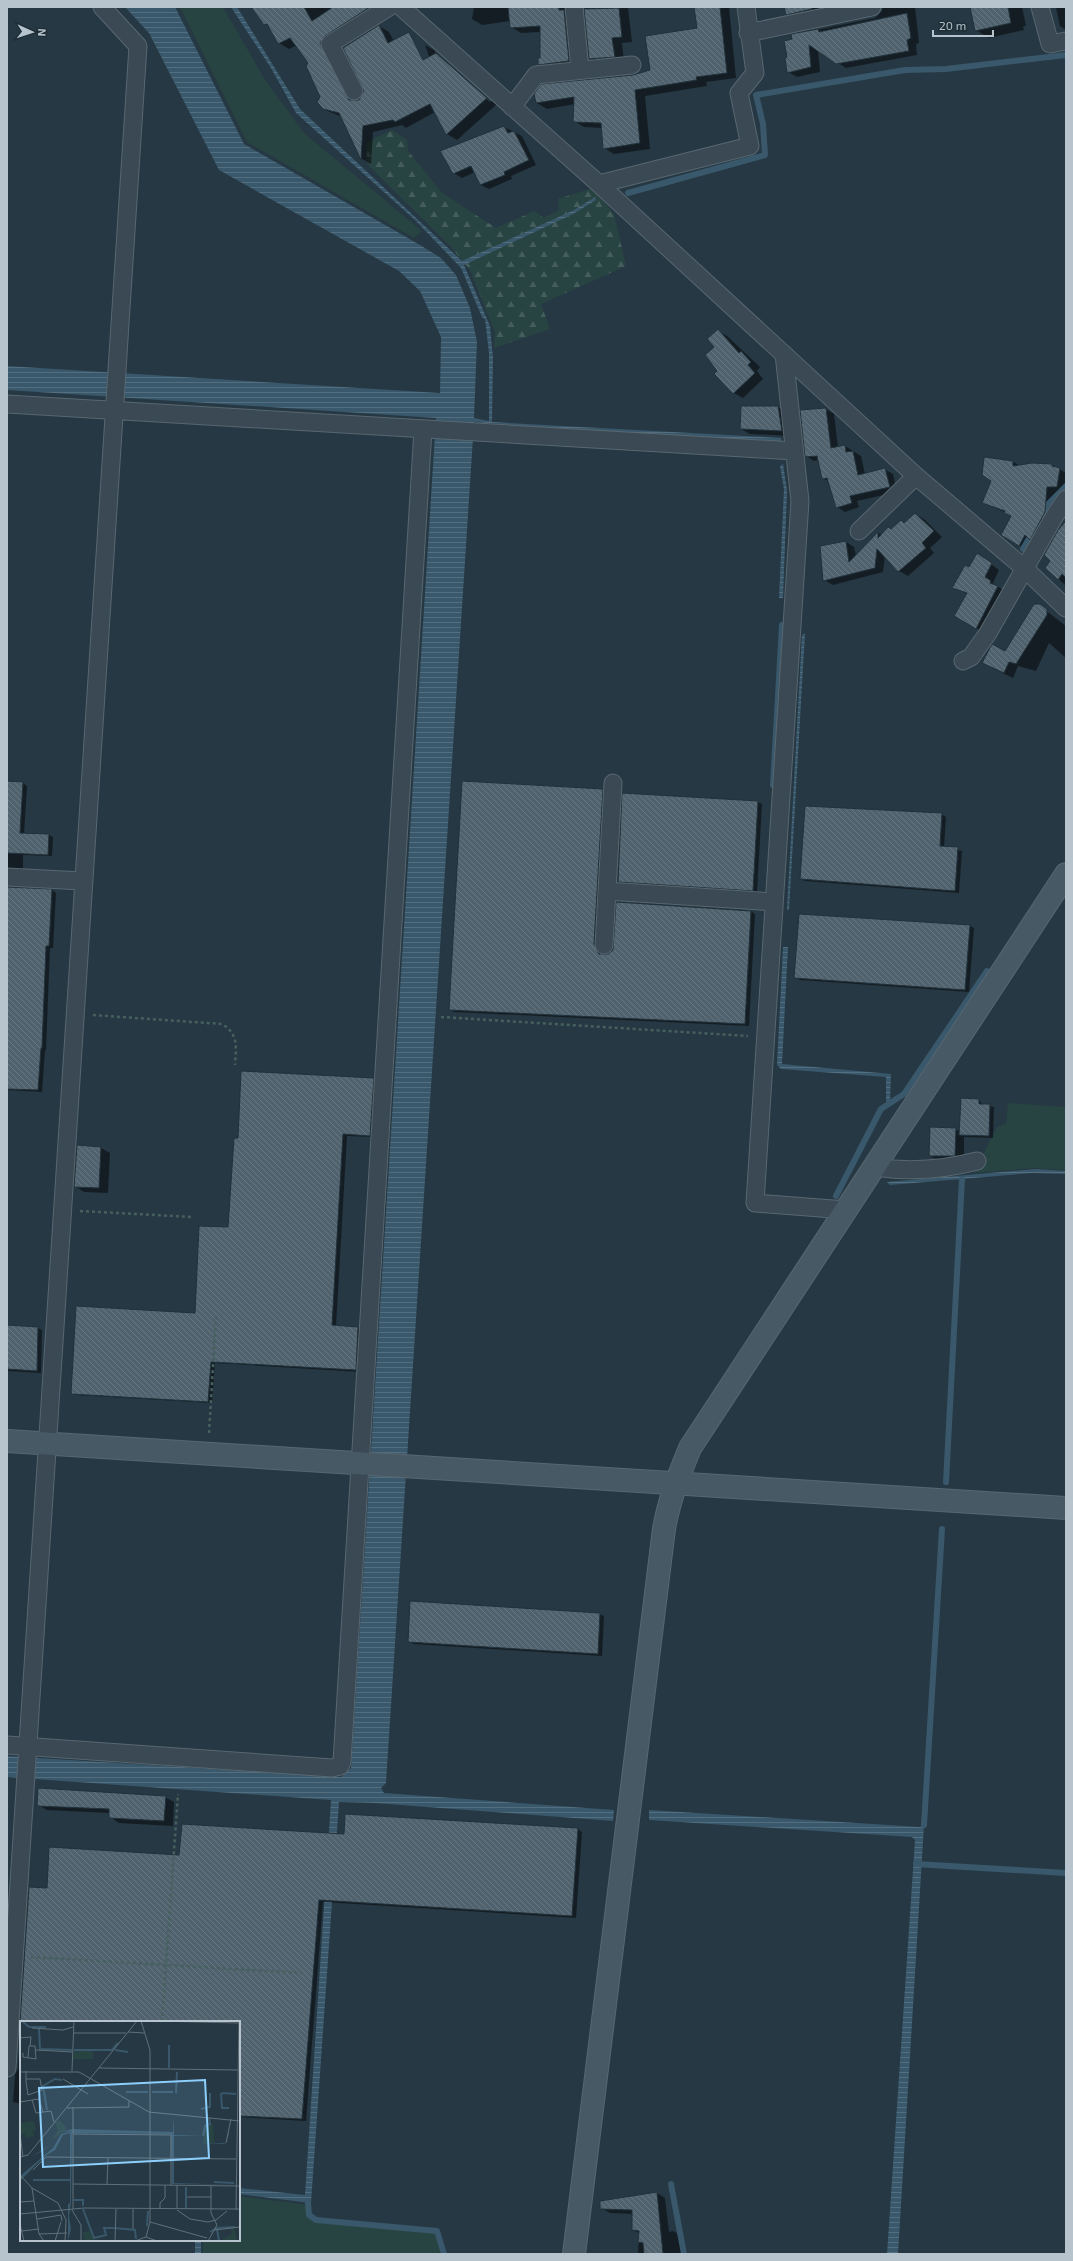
<svg xmlns="http://www.w3.org/2000/svg" width="1073" height="2261" font-family="'Exo 2',sans-serif">
<style>
.grass{fill:#284442}
.forest{fill:url(#forest-firs)}
.water{fill:url(#water-rules)}
.shadow{fill:#0007;fill-rule:evenodd}
.lines{fill:none;stroke-linecap:round;stroke-linejoin:round}
.stream{stroke:#39586b;stroke-width:6}
.building{fill:url(#building-back-hatch);stroke:#21313a}
.street-casing{stroke:#586770;stroke-width:19}
.secondary-casing{stroke:#586770;stroke-width:24}
.path{stroke:#46605e;stroke-width:2.5;stroke-dasharray:3 3;stroke-linecap:butt}
.street{stroke:#3a4953;stroke-width:17}
.secondary{stroke:#485966;stroke-width:22}
.inset-river{fill:none;stroke:#39586b;stroke-width:2}
.inset-road{fill:none;stroke:#60707a;stroke-width:1}
.view{fill:#8dcffc;fill-opacity:0.15;stroke:#8dcffc;stroke-width:2}
.inset-edge{fill:none;stroke:#b7c4cd;stroke-width:2}
</style>
<defs>
<pattern id="forest-firs" width="22" height="20" patternUnits="userSpaceOnUse"><rect width="22" height="20" fill="#284442"/><path d="M5 1l3.5 6h-7zM16 11l3.5 6h-7z" fill="#455d5c"/></pattern>
<pattern id="water-rules" width="6" height="5" patternUnits="userSpaceOnUse"><rect width="6" height="5" fill="#39586b"/><path d="M0 2.5h6" fill="none" stroke="#536e7f"/></pattern>
<pattern id="building-back-hatch" width="6" height="6" patternUnits="userSpaceOnUse"><rect width="6" height="6" fill="#4f626e"/><path d="M-1 5l2 2M0 0l6 6M5-1l2 2" fill="none" stroke="#667782"/></pattern>
</defs>
<rect width="100%" height="100%" fill="#263843"/>
<path class="grass" d="M 180,7 L 223,7 L 265,80 L 304,133 L 422,231 L 414,238 L 247,142 Z
M 1008,1103 L 1066,1107 L 1066,1170 L 1035,1168 L 974,1173 L 997,1127 L 1006,1124 Z
M 239,2196 L 307,2205 L 308,2218 L 314,2222 L 435,2233 L 441,2254 L 203,2254 L 203,2240 L 239,2240 Z"/>
<path class="forest" d="M 392,130 L 407,140 L 408,151 L 442,193 L 496,228 L 534,211 L 544,218 L 559,210 L 558,199 L 593,188 L 614,214 L 626,266 L 541,304 L 550,329 L 494,348 L 495,332 L 470,270 L 451,247 L 367,164 L 366,143 Z"/>
<path class="water" d="M 125,7 L 175,7 L 244,144 L 420,245 L 441,258 L 456,275 L 470,308 L 477,342 L 474,418 L 489,421 L 489,353 L 485,319 L 482,317 L 461,268 L 415,220 L 296,113 L 271,68 L 231,7 L 237,7 L 300,109 L 462,261 L 574,210 L 595,197 L 596,200 L 573,214 L 464,265 L 490,326 L 493,358 L 492,422 L 781,438 L 782,446 L 474,422 L 386,1783 L 381,1788 L 384,1793 L 614,1810 L 613,1821 L 374,1803 L 339,1802 L 311,2203 L 239,2194 L 239,2188 L 305,2195 L 331,1800 L 7,1777 L 7,1756 L 341,1777 L 351,1768 L 436,418 L 7,390 L 7,366 L 440,393 L 441,337 L 420,291 L 399,271 L 219,170 L 149,33 Z
M 783,464 L 787,490 L 783,598 L 779,598 L 784,489 L 780,466 Z
M 805,633 L 789,910 L 787,910 L 802,635 Z
M 783,947 L 788,947 L 782,1064 L 891,1074 L 890,1103 L 886,1105 L 886,1077 L 781,1069 L 777,1065 Z
M 1036,1169 L 1066,1171 L 1066,1174 L 1032,1173 L 890,1185 L 887,1182 Z
M 649,1810 L 920,1827 L 924,1825 L 898,2254 L 887,2254 L 915,1840 L 912,1837 L 649,1820 Z
M 195,2240 L 201,2240 L 201,2254 L 195,2254 Z"/>
<path class="shadow" d="M 252,7 L 386,7 L 331,55 L 355,100 L 359,101 L 365,91 L 379,26 L 389,32 L 394,41 L 443,96 L 425,45 L 434,50 L 497,104 L 457,140 L 447,134 L 435,112 L 406,128 L 402,125 L 373,132 L 371,164 L 362,159 L 342,117 L 323,109 L 309,63 L 297,45 L 289,49 L 279,43 L 270,27 L 265,24 ZM 435,51 L 492,100 L 490,102 L 435,54 Z
M 474,7 L 577,7 L 579,67 L 549,70 L 539,64 L 541,58 L 541,32 L 521,33 L 511,27 L 510,21 L 482,25 L 472,19 Z
M 585,7 L 649,7 L 628,8 L 632,42 L 622,43 L 624,62 L 600,65 L 590,59 Z
M 695,7 L 729,7 L 736,78 L 706,82 L 707,86 L 645,96 L 650,149 L 614,154 L 604,148 L 602,128 L 584,127 L 574,121 L 575,104 L 547,109 L 537,103 L 652,71 L 699,29 Z
M 785,7 L 855,7 L 796,19 L 787,14 Z
M 883,7 L 915,7 L 919,43 L 916,44 L 917,55 L 846,68 L 818,50 L 820,72 L 797,77 L 788,72 L 789,58 L 793,40 L 792,35 L 875,18 L 882,11 Z
M 970,7 L 1022,7 L 1026,26 L 1023,26 L 1024,30 L 989,38 L 976,30 Z
M 1056,7 L 1066,7 L 1066,30 L 1060,26 Z
M 504,127 L 522,136 L 536,165 L 511,176 L 512,179 L 489,189 L 481,185 L 475,172 L 462,178 L 454,173 Z
M 718,331 L 727,336 L 760,367 L 757,371 L 763,379 L 743,398 L 734,393 L 718,371 L 715,347 Z
M 742,407 L 778,407 L 787,412 L 791,436 L 750,434 L 741,429 Z
M 826,409 L 834,414 L 838,448 L 845,446 L 861,456 L 865,474 L 884,469 L 893,474 L 897,492 L 857,501 L 859,507 L 845,512 L 837,507 L 829,482 L 823,478 L 819,460 L 814,461 L 806,456 L 801,411 Z
M 985,458 L 1013,462 L 1020,466 L 1052,465 L 1066,473 L 1063,503 L 1028,550 L 1002,535 L 1012,516 L 984,502 L 993,481 Z
M 915,514 L 924,519 L 942,537 L 930,548 L 934,553 L 908,576 L 899,571 L 885,556 L 883,572 L 833,585 L 824,580 L 846,542 L 854,547 L 856,556 L 878,533 L 882,535 L 892,530 L 901,521 L 905,523 Z
M 1066,520 L 1066,586 L 1047,568 L 1051,561 L 1045,555 Z
M 977,554 L 999,570 L 993,583 L 1006,592 L 985,633 L 955,616 L 967,594 L 953,587 L 970,569 Z
M 1036,603 L 1066,626 L 1066,658 L 1049,643 L 1036,671 L 1018,666 L 1013,678 L 992,668 L 1005,652 Z
M 7,782 L 23,783 L 27,786 L 24,834 L 49,835 L 53,837 L 52,856 L 23,855 L 23,869 L 7,870 Z
M 602,790 L 607,792 L 598,948 L 602,955 L 608,955 L 751,911 L 755,914 L 749,1026 L 454,1012 L 450,1009 Z
M 758,802 L 762,804 L 757,892 L 623,884 L 619,881 Z
M 941,814 L 946,817 L 944,847 L 962,851 L 959,893 L 805,881 L 801,879 Z
M 7,888 L 52,890 L 56,893 L 53,948 L 50,948 L 46,1050 L 45,1050 L 42,1092 L 7,1090 Z
M 970,926 L 974,928 L 969,992 L 800,980 L 796,978 Z
M 373,1079 L 377,1082 L 374,1137 L 347,1136 L 336,1326 L 358,1328 L 362,1330 L 360,1372 L 215,1363 L 212,1403 L 76,1395 L 72,1393 L 196,1314 L 229,1228 L 239,1140 Z
M 979,1100 L 983,1105 L 994,1107 L 993,1138 L 964,1137 L 964,1160 L 939,1161 L 930,1156 L 955,1129 L 961,1132 Z
M 78,1146 L 101,1148 L 110,1153 L 108,1193 L 84,1192 L 75,1186 Z
M 7,1326 L 38,1328 L 42,1330 L 41,1373 L 7,1371 Z
M 599,1614 L 604,1616 L 602,1656 L 413,1644 L 409,1641 Z
M 165,1797 L 174,1802 L 173,1826 L 119,1823 L 110,1817 L 110,1813 L 47,1810 L 38,1805 Z
M 346,1815 L 578,1829 L 582,1832 L 576,1918 L 323,1902 L 306,2121 L 239,2117 L 239,2022 L 21,2022 L 21,2104 L 13,2102 L 15,2075 L 18,2069 L 30,1888 L 48,1889 L 180,1856 L 345,1835 Z
M 657,2193 L 665,2198 L 669,2232 L 673,2231 L 682,2236 L 685,2254 L 638,2254 L 639,2233 L 633,2230 L 633,2214 L 610,2213 L 601,2208 Z"/>
<g class="lines">
<path class="stream" d="M 628,193 L 765,155 L 763,124 L 756,95 L 905,70 L 946,69 L 1066,55
M 1042,515 L 1047,505 L 1066,486
M 1023,549 L 1032,533
M 773,785 L 782,625
M 836,1196 L 881,1109 L 904,1094 L 987,971
M 946,1482 L 962,1179
M 924,1825 L 942,1529
M 916,1864 L 1066,1873
M 671,2184 L 684,2254
M 308,2203 L 309,2215 L 316,2220 L 437,2231 L 444,2254"/>
</g>
<path class="building" d="M 251,7 L 304,7 L 312,21 L 333,7 L 370,7 L 325,36 L 320,43 L 349,100 L 359,100 L 364,91 L 343,48 L 379,25 L 388,43 L 409,32 L 423,60 L 436,53 L 487,98 L 446,135 L 430,104 L 395,122 L 393,120 L 363,126 L 361,160 L 339,113 L 323,109 L 317,102 L 320,97 L 306,66 L 308,63 L 290,38 L 278,44 L 267,24 L 264,25 Z
M 508,7 L 559,7 L 559,10 L 564,10 L 569,61 L 538,65 L 538,58 L 540,58 L 540,26 L 510,28 Z
M 694,7 L 720,7 L 727,73 L 696,77 L 697,80 L 635,90 L 640,143 L 603,149 L 601,123 L 573,122 L 574,97 L 536,103 L 534,94 L 541,84 L 633,75 L 650,70 L 645,36 L 697,28 Z
M 784,7 L 812,7 L 812,9 L 786,15 Z
M 970,7 L 1008,7 L 1011,23 L 975,31 Z
M 619,8 L 622,37 L 612,38 L 615,57 L 589,59 L 584,9 Z
M 907,13 L 911,38 L 907,40 L 909,51 L 836,64 L 809,45 L 811,67 L 787,73 L 785,58 L 787,57 L 784,41 L 792,39 L 791,34 L 818,29 L 819,32 Z
M 504,126 L 508,133 L 514,131 L 529,160 L 504,172 L 505,175 L 480,185 L 471,166 L 453,174 L 440,151 Z
M 718,329 L 739,353 L 741,351 L 751,362 L 748,365 L 755,373 L 733,394 L 714,374 L 717,371 L 705,355 L 714,347 L 707,339 Z
M 741,406 L 778,406 L 782,431 L 740,429 Z
M 826,408 L 831,448 L 845,445 L 846,452 L 853,451 L 858,475 L 885,468 L 890,487 L 850,496 L 852,503 L 836,508 L 827,478 L 822,479 L 817,456 L 805,457 L 800,410 Z
M 984,457 L 1013,461 L 1013,466 L 1032,463 L 1052,464 L 1052,466 L 1060,468 L 1057,487 L 1047,487 L 1045,512 L 1030,540 L 1025,535 L 1019,546 L 1001,535 L 1011,516 L 1004,513 L 1005,511 L 982,503 L 991,481 L 982,475 Z
M 915,513 L 934,531 L 922,543 L 926,548 L 898,572 L 877,549 L 875,568 L 823,581 L 820,546 L 846,541 L 849,562 L 878,532 L 878,538 L 888,527 L 891,529 L 901,520 L 904,523 Z
M 1066,521 L 1066,578 L 1062,574 L 1058,580 L 1045,568 L 1050,561 L 1044,555 L 1058,530 Z
M 977,553 L 992,563 L 985,577 L 991,581 L 990,583 L 998,586 L 976,629 L 954,616 L 967,593 L 952,588 L 965,565 L 969,567 Z
M 1034,604 L 1040,604 L 1047,609 L 1047,615 L 1016,664 L 1009,662 L 1004,673 L 982,663 L 992,644 L 1005,651 Z
M 7,781 L 23,782 L 20,833 L 49,834 L 48,855 L 7,853 Z
M 462,781 L 603,789 L 594,944 L 599,954 L 608,954 L 613,950 L 616,902 L 751,911 L 745,1024 L 449,1010 Z
M 622,793 L 758,801 L 753,891 L 618,882 Z
M 805,806 L 942,813 L 940,846 L 958,847 L 955,891 L 800,879 Z
M 7,887 L 52,889 L 49,946 L 46,946 L 42,1048 L 41,1048 L 38,1090 L 7,1089 Z
M 799,914 L 970,925 L 965,990 L 794,978 Z
M 241,1071 L 374,1078 L 370,1136 L 343,1134 L 332,1325 L 358,1327 L 356,1370 L 211,1362 L 208,1402 L 71,1394 L 76,1306 L 195,1313 L 199,1226 L 228,1227 L 234,1138 L 238,1138 Z
M 961,1098 L 979,1099 L 979,1104 L 990,1104 L 989,1136 L 959,1135 Z
M 930,1127 L 956,1128 L 955,1156 L 929,1156 Z
M 77,1145 L 101,1147 L 99,1188 L 74,1187 Z
M 7,1325 L 38,1327 L 37,1371 L 7,1369 Z
M 410,1601 L 600,1613 L 598,1654 L 408,1642 Z
M 38,1788 L 166,1796 L 164,1821 L 109,1818 L 109,1809 L 37,1806 Z
M 345,1814 L 578,1828 L 572,1916 L 319,1900 L 302,2119 L 239,2116 L 239,2022 L 20,2022 L 29,1887 L 47,1888 L 49,1847 L 179,1855 L 182,1824 L 344,1834 Z
M 657,2192 L 663,2254 L 644,2254 L 643,2243 L 638,2242 L 639,2231 L 632,2230 L 632,2210 L 600,2209 L 600,2201 Z"/>
<g class="lines">
<g class="street-casing">
<path id="street" d="M 401,7 L 599,184 L 916,476 L 1024,568 L 1066,608
M 574,7 L 580,70
M 1040,7 L 1050,44 L 1066,41
M 748,33 L 872,7
M 354,91 L 330,44 L 389,7
M 512,107 L 536,75 L 632,65
M 599,184 L 750,146 L 739,93 L 755,73 L 746,7
M 784,354 L 800,501 L 755,1203 L 846,1210
M 7,404 L 794,451
M 859,531 L 916,476
M 963,661 L 971,657 L 988,633 L 1054,517 L 1066,499
M 7,877 L 82,881
M 607,891 L 774,902
M 604,945 L 613,783
M 874,1167 C 909,1172 943,1170 977,1161
M 7,1745 L 332,1768 L 340,1766 L 342,1762 L 423,429
M 7,2068 L 138,46 L 102,7"/>
</g>
<g class="secondary-casing">
<path id="secondary" d="M 7,1441 L 1066,1508
M 574,2254 L 664,1529 C 669,1500 679,1475 690,1448 L 1066,874"/>
</g>
<path class="path" d="M 93,1015 L 222,1024 C 239,1034 236,1048 235,1065
M 441,1017 L 748,1036
M 80,1211 L 192,1217
M 209,1433 L 216,1316
M 31,1957 L 302,1973
M 162,2022 L 178,1794"/>
<use href="#street" class="street"/>
<use href="#secondary" class="secondary"/>
</g>
<g transform="translate(20 2021)">
<rect width="220" height="220" fill="#263843"/>
<path d="M 193,103 L 194,122 L 183,123 L 185,105 ZM 214,207 L 217,220 L 200,220 L 212,213 L 211,208 Z" fill="#284442"/>
<path d="M 40,99 L 47,108 L 32,119 L 38,109 L 35,102 Z" fill="#284442"/>
<path d="M 54,30 L 73,30 L 73,38 L 53,38 ZM 14,100 L 16,109 L 13,110 L 14,115 L 6,117 L 5,113 L 1,113 L 0,102 ZM 71,210 L 75,220 L 65,220 L 62,211 Z" fill="#284442"/>
<path d="M 154,94 L 154,114 L 183,115 L 183,123 L 206,122 L 208,113 L 215,111 L 209,113 L 206,122 L 204,123 L 183,123 L 183,115 L 154,115 L 154,162 L 220,164 L 152,163 L 151,113 L 52,112 L 51,182 L 49,195 L 51,208 L 48,220 L 48,183 L 42,186 L 50,182 L 50,112 L 43,114 L 35,129 L 25,135 L 0,160 L 0,155 L 33,127 L 41,113 L 52,110 L 41,111 L 30,124 L 22,130 L 11,136 L 30,124 L 41,111 L 36,101 L 41,111 L 52,108 L 153,111 Z" fill="#39586b"/>
<path class="inset-river" d="M 2,0 L 9,6 L 26,6M 19,8 L 20,28 L 52,29M 54,29 L 92,29 L 98,22M 95,29 L 108,31M 149,47 L 149,24M 106,71 L 128,71M 132,71 L 153,71M 156,72 L 157,51M 201,72 L 202,87 L 209,87M 202,72 L 216,73M 181,88 L 190,86 L 190,72M 27,89 L 23,65 L 35,58 L 42,59M 183,115 L 185,105 L 190,103 L 189,97M 13,159 L 50,159M 194,161 L 214,162M 54,179 L 63,179 L 63,185M 166,187 L 166,166M 63,188 L 74,217 L 86,214 L 84,207 L 95,207 L 115,209 L 116,218M 127,205 L 128,190M 197,208 L 199,220M 190,211 L 197,207 L 215,206"/>
<path class="inset-road" d="M 121,0 L 130,29 L 130,201 L 126,216M 137,0 L 219,2M 12,7 L 43,9 L 53,6M 108,11 L 124,12M 53,12 L 106,12M 0,17 L 11,16 L 10,25M 16,29 L 53,31M 3,32 L 3,36 L 16,38 L 15,25 L 9,25 L 8,36M 79,47 L 218,49M 6,50 L 6,61 L 8,74 L 22,69 L 20,58 L 6,58M 52,50 L 54,0M 0,51 L 59,51 L 129,91 L 220,100M 43,58 L 68,73M 12,79 L 19,78 L 23,91M 0,81 L 12,79 L 16,92 L 31,90 L 34,101M 47,87 L 109,86 L 109,80M 0,113 L 3,136M 53,113 L 151,114 L 151,164M 206,122 L 211,98M 0,136 L 8,134 L 117,0M 13,149 L 26,136 L 216,138M 0,154 L 12,167 L 38,182 L 46,199 L 45,220M 53,163 L 220,165M 87,163 L 88,137M 12,167 L 19,213 L 24,220M 167,176 L 191,176M 0,181 L 14,180M 140,187 L 140,182 L 145,177 L 145,164M 157,187 L 157,164M 53,188 L 53,86M 52,189 L 61,204 L 61,220M 157,189 L 170,198 L 188,201 L 196,199 L 207,190M 216,189 L 219,0M 0,193 L 64,187 L 220,188M 17,198 L 41,194 L 42,200M 130,201 L 187,217M 0,203 L 4,220M 113,208 L 113,188M 195,209 L 220,206M 2,210 L 19,208M 19,213 L 47,212M 35,220 L 41,201M 95,220 L 96,188M 115,220 L 126,216 L 137,220M 188,220 L 197,204 L 191,192 L 191,165"/>
<path class="view" d="M 185,59 L 189,137 L 23,146 L 19,67 Z"/>
<rect width="220" height="220" class="inset-edge"/>
</g>
<rect width="1073" height="2261" fill="none" stroke="#b7c4cd" stroke-width="16"/>
<g transform="translate(32 32) rotate(93)" stroke="#1f2f38" stroke-width="3" paint-order="stroke">
<path d="M0-3L7 15L0 10L-7 15Z" fill="#b7c4cd"/>
<text y="-6" font-size="11" font-weight="bold" text-anchor="middle" fill="#b7c4cd">N</text>
</g>
<path d="M933 30v6h60v-6" fill="none" stroke="#b7c4cd" stroke-width="2"/>
<text x="939" y="30" font-size="12" fill="#b7c4cd" stroke="#1f2f38" stroke-width="3" paint-order="stroke">20 m</text>
</svg>
